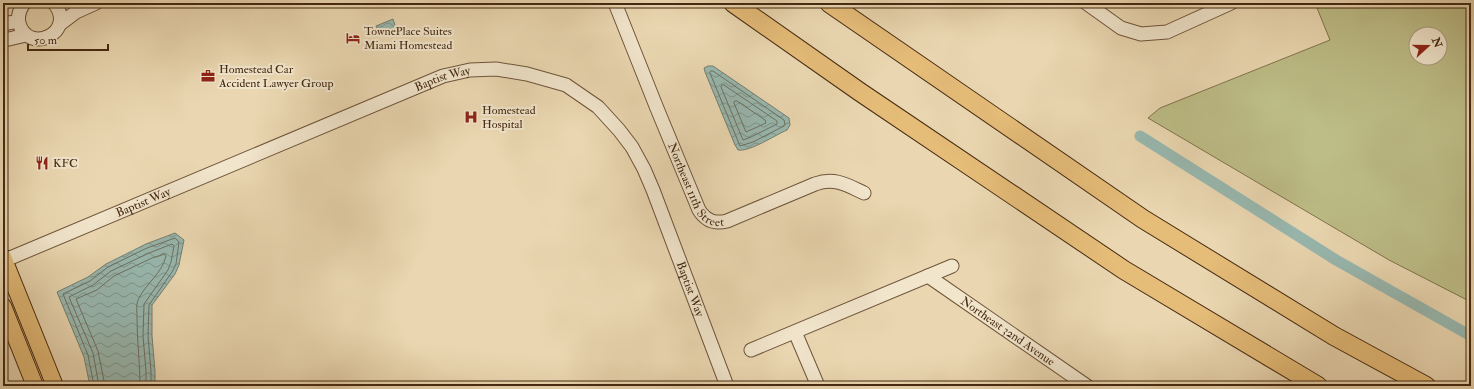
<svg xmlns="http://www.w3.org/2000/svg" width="1474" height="389" font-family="'IM FELL Double Pica',serif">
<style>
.green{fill:#bdbd87;stroke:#80734c;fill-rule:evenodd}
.water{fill:url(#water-waves);stroke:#767f70}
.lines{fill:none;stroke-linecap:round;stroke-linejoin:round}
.shore{stroke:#6e7060;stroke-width:1}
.canal{stroke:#98b8b0;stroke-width:11}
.minor-casing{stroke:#6e5439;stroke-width:15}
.major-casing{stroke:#442911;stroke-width:18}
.highway-casing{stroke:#442911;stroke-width:20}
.minor{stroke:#f1e5cc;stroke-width:13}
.major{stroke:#e5bc78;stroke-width:16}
.highway{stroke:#e5bc78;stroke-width:18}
.labels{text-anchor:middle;stroke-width:4;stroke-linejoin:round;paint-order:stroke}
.poi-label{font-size:12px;fill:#442911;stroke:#f1e5cc;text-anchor:start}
.street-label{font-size:12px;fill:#442911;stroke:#f1e5cc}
</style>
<defs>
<pattern id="water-waves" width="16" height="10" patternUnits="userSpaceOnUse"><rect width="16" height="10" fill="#98b8b0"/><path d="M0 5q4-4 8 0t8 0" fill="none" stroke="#7e968e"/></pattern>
</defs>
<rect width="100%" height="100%" fill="#ead7b1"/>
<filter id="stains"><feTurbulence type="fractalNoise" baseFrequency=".005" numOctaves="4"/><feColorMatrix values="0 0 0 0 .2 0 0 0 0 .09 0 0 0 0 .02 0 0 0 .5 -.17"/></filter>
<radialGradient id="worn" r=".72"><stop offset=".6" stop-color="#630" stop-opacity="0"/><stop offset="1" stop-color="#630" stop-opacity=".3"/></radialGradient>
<path class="green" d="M 1315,3 L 1471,3 L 1471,302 L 1389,260 L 1148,118 L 1160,108 L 1330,40 ZM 1416,34 L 1440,34 L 1440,58 L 1416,58 Z"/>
<path class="water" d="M 393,19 L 396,28 L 380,35 L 376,26 Z
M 708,66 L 713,66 L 789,118 L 790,125 L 787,130 C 775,135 750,152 738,150 L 735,145 L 705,72 L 704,68 Z
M 175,233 L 184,240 L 179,265 L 175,274 L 152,305 L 152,336 L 155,371 L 155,386 L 90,386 L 84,357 L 57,292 L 88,277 L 106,264 L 146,244 Z"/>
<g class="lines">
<path class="shore" d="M 711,71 L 713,71 L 784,120 L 785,124 L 784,126 L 753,142 L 740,146 L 710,73 Z
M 722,85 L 724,85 L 777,121 L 777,124 L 751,137 L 743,140 L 721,87 Z
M 735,101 L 737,101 L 765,120 L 766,123 L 746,132 L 734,103 Z
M 94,386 L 88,355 L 63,294 L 90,281 L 108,267 L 147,248 L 175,238 L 179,242 L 176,264 L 172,272 L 149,305 L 148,336 L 151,371 L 151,386
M 99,386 L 93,353 L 69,297 L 93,285 L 111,271 L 149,253 L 172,244 L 174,246 L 171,262 L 168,270 L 144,304 L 143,336 L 146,371 L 146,386
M 105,386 L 98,351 L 76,299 L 97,290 L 114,276 L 152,258 L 165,254 L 166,256 C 162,274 145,284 138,300 C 136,305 137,312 137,318 C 137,341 140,363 140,386"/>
<path class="canal" d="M 1140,136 L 1336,260 L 1471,336"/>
<g class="minor-casing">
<g id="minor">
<path d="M 24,3 C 20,9 17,15 19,23 C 28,56 78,32 54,3"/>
<path id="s1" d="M 615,3 L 656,106 L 699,210 C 706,221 715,224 727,221 L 815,184 C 835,177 847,185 864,193"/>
<path d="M 1086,3 L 1121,28 L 1141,34 L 1167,32 L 1231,3"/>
<path d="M 3,22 L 9,23 L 18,21"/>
<path d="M 60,24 L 76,12 L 96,3"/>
<path d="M 3,39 L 9,39 L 26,35"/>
<path id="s2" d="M 3,261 L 443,76 L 470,70 L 496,69 L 527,74 L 566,85 L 598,107 L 619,130 L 632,147 L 644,169 L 653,190 L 727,386"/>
<path id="s3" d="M 928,276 L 1087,386"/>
<path d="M 795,332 L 818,386"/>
<path d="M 751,350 L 952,266"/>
</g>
</g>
<g class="major-casing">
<path id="major" d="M 3,257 L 55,386
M 3,306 L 35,386"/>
</g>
<g class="highway-casing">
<path id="highway" d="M 733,3 L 860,92 L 1124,270 L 1318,386
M 829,3 L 1143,219 L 1334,336 L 1426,386"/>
</g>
<use href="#minor" class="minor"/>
<use href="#major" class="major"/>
<use href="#highway" class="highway"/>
</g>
<defs>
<g id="hotel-bare" transform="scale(1.08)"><path d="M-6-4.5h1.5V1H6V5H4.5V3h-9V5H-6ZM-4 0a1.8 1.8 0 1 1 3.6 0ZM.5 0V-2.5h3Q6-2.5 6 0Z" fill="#8f2418" stroke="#f1e5cc" stroke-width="2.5" paint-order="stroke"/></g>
<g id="office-bare" transform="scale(1.08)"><path d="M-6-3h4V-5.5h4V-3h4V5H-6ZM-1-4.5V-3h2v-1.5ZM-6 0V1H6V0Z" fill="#8f2418" stroke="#f1e5cc" stroke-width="2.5" paint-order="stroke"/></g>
<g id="hospital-bare" transform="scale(1.08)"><path d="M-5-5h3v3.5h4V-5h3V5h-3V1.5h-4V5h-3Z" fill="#8f2418" stroke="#f1e5cc" stroke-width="2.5" paint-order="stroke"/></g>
<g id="restaurant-bare" transform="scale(1.08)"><path d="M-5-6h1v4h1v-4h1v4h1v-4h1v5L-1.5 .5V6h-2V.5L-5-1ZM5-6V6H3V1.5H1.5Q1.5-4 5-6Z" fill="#8f2418" stroke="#f1e5cc" stroke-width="2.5" paint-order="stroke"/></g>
</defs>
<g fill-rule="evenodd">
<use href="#hotel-bare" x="353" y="38"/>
<use href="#office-bare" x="208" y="76"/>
<use href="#hospital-bare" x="471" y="117"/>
<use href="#restaurant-bare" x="42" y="163"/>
</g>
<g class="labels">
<g class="poi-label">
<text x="364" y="35">TownePlace Suites<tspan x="364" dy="14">Miami Homestead</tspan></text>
<text x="219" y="73">Homestead Car<tspan x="219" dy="14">Accident Lawyer Group</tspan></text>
<text x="482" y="114">Homestead<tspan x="482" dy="14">Hospital</tspan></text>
<text x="53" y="167">KFC</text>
</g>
<g class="street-label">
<text dy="4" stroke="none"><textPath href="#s2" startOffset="476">Baptist Way</textPath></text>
<text dy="4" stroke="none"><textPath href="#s1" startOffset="202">Northeast 11th Street</textPath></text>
<text dy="4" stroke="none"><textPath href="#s2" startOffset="152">Baptist Way</textPath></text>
<text dy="4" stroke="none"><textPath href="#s2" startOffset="848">Baptist Way</textPath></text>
<text dy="4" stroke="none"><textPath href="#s3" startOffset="97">Northeast 32nd Avenue</textPath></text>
</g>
</g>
<rect width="1474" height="389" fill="none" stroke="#ead7b1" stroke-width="16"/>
<rect x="4" y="4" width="1466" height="381" fill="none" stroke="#442911" stroke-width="2"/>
<rect x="8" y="8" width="1458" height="373" fill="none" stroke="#442911"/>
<g transform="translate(1428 46) rotate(69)"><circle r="19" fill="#f1e5cc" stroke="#ac9a81"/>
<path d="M0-3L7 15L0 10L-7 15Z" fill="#8f2418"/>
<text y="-6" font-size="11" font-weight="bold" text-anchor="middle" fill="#442911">N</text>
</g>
<path d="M28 44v6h80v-6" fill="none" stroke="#442911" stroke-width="2"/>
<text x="34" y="44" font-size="12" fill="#442911" stroke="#f1e5cc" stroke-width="3" paint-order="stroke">50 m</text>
<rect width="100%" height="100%" filter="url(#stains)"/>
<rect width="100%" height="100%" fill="url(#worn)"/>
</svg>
